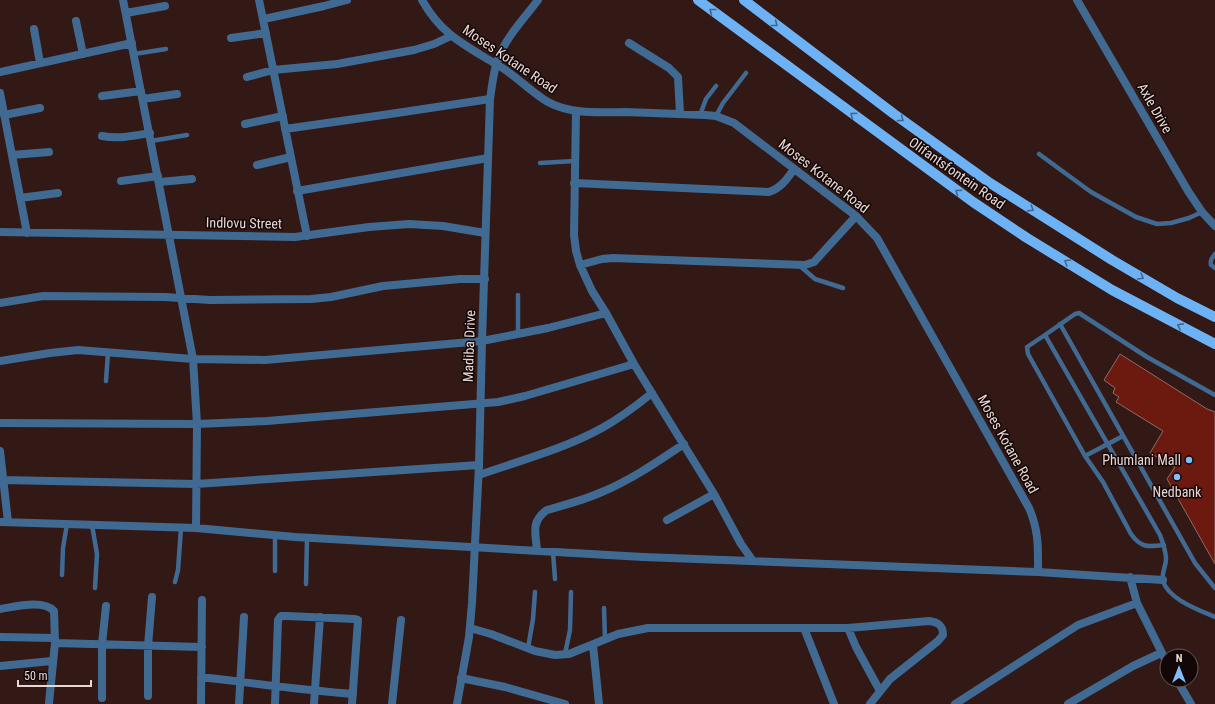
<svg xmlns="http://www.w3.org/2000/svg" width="1215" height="704" font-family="'Roboto Condensed',sans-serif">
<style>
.building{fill:#6c1910;stroke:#8c6c67}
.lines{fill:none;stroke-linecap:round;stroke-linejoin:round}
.service{stroke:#416a93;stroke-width:4.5}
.minor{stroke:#416a93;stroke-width:8}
.tertiary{stroke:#416a93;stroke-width:8}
.primary{stroke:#6eb2f6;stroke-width:10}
.oneway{stroke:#45658a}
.poi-dot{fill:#80bdfa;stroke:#120706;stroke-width:1.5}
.labels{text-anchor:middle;stroke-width:3;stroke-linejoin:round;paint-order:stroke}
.street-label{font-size:14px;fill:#e9d7d4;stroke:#120706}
.poi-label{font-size:14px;fill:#e9d7d4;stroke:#120706;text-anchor:end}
</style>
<rect width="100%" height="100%" fill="#321915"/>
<path class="building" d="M 1120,354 L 1207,409 L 1215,412 L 1215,564 L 1167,479 L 1175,467 L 1150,453 L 1163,431 L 1116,402 L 1119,397 L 1113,393 L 1115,388 L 1104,380 Z"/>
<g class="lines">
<path class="service" d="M 134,54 L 166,49
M 700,115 L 706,99 L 716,86
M 716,116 L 723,103 L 746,73
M 151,141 L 187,135
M 1039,154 L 1091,192 L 1136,217 L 1157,224 L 1171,223 L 1189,218 L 1202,212
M 540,163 L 575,161
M 1215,254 C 1212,258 1210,260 1211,265 L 1215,268
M 800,266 L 815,279 L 843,288
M 1060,324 L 1195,563 L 1215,588
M 518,334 L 518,295
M 1045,335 L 1160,535 C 1163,543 1166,551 1166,559 C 1166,566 1161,574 1163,581 C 1168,599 1199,610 1215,617
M 106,381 L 108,352
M 1123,436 L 1085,456 L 1028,354 L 1027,347 L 1045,335 L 1075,314 L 1079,313 L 1147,357 L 1215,395
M 1085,456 L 1103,482 L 1131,534 C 1141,548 1148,547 1164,545
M 92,525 L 97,554 L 95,588
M 275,535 L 275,571
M 553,552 L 555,579
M 62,575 L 63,548 L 67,524
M 175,582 L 178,570 L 181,528
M 306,584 L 307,538
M 604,608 L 605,639
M 528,648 L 533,619 L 535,592
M 565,654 L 570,630 L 571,592"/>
<path class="minor" d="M 123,0 L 193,359 L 197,424 L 196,528
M 259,0 L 307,236
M 422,0 C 441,34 463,44 494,63 C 514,73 529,91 548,102 C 572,115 600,112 626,112 C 652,113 678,114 705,115 L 716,116 L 734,123 L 856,216 L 877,238 L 1029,508 C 1039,531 1038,548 1038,572
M 1077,0 L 1188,191 L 1202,212 L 1215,226
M 126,13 L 165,6
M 264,19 L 324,6 L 347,0
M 76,21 L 83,54
M 34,29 L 40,63
M 231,38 L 266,33
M 629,43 L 669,68 L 678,77 L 680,114
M 0,72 L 132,43
M 247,77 L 273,70 L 337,64 L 414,50 L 434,44 L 451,36
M 0,93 L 27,233
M 102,96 L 141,91
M 143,99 L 177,94
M 576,111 L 574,235 L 576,251 L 580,265 L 592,291 L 606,313 L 634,364 L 714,494 L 741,544 L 753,561
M 4,115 L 40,108
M 245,124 L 283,116
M 285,129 L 390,114 L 490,99
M 102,136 C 119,139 133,136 150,133
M 12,155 L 49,152
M 257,165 L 291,157
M 121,181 L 158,176
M 160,182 L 192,179
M 574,183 L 769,192 C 781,188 787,179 794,169
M 297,191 L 488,158
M 20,198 L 58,193
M 0,232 L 295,237 L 369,227 L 409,224 L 443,226 L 485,233
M 580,265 L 602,259 L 613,258 L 805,265 L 814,262 L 856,216
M 0,303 L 43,296 L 165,297 L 210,300 L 311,299 L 331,297 L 383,286 L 460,279 L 485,279
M 0,361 L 50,353 L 78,350 L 193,359 L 265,360 L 482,341 L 548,328 L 606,313
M 0,423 L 197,424 L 267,421 L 498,402 L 525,396 L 634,364
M 0,451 L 8,522
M 479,475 C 519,461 564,449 602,428 C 620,418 636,406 652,393
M 3,480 L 196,484 L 479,465
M 667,520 L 714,494
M 0,522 L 196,528 L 295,537 L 643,557 L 1038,572 L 1163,580
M 537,551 C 536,534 530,522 547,510 C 565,505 584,500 602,492 C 631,480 657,462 684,444
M 1130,577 L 1137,603 L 1167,663
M 0,609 C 14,607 43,599 54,611 L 55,643 L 49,703
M 470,628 L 491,634 L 535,651 L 555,655 L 569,654 L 618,634 L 648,628 L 848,628 L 929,621 C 938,622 943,625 943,635 L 938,641 L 890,679 L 870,704
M 804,628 L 834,704
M 848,628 L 856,647 L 880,691
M 0,637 L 55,638
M 55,643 L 202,647
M 593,645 L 599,704
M 0,666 L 52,661
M 201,677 C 252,683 302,690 353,694
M 461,678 L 505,687 L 565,704
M 1177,680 L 1191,704
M 148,696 L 148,646 L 152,597
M 102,698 L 102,644 L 106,606
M 201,704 L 202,600
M 239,704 L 244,617
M 275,704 L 278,620 L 281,616 L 286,616 L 355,619 L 358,620 L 352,704
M 314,704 L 320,617
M 392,704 L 401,620
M 955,704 L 1078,625 L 1137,603
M 1068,704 L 1133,666 L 1161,653"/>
<path class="tertiary" d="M 457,704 L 469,637 L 472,603 L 479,465 L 482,341 L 490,99 C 492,87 493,74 497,62 C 504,39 524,19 538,0"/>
<path class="primary" d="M 698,0 L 973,202 L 1027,238 L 1112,290 L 1215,344
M 744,0 L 894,114 L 990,183 L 1112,260 L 1177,298 L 1215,317"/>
</g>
<defs><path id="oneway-chevron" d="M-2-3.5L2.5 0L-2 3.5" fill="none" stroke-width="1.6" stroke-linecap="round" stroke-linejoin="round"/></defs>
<g class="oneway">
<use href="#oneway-chevron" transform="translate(712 11) rotate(-142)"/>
<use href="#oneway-chevron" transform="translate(775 24) rotate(38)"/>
<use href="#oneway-chevron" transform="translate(853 115) rotate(-144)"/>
<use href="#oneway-chevron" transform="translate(901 119) rotate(36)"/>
<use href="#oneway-chevron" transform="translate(958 192) rotate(-144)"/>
<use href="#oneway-chevron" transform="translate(1031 209) rotate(32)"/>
<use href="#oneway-chevron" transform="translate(1067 262) rotate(-149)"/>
<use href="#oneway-chevron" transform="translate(1141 277) rotate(30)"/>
<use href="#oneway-chevron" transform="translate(1180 326) rotate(-152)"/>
</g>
<g class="poi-dot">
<circle cx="1189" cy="460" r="4"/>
<circle cx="1177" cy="477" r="4"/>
</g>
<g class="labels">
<g class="street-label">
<text transform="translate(510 59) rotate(34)" y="5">Moses Kotane Road</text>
<text transform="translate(1155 108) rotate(60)" y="5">Axle Drive</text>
<text transform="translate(957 173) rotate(35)" y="5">Olifantsfontein Road</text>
<text transform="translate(824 176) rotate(38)" y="5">Moses Kotane Road</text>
<text transform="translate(244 223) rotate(1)" y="5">Indlovu Street</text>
<text transform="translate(469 346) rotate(-88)" y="5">Madiba Drive</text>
<text transform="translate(1008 444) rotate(61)" y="5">Moses Kotane Road</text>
</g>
<g class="poi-label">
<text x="1181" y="465">Phumlani Mall</text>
<text x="1177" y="497" text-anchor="middle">Nedbank</text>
</g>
</g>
<g transform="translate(1179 668)"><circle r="19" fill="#120706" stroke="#685a58"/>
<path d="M0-3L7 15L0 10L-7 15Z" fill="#80bdfa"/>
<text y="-6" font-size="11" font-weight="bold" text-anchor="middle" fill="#e9d7d4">N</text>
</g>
<path d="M18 680v6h73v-6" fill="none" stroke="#e9d7d4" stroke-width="2"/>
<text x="24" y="680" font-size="12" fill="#e9d7d4" stroke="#120706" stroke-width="3" paint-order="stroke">50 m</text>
</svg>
